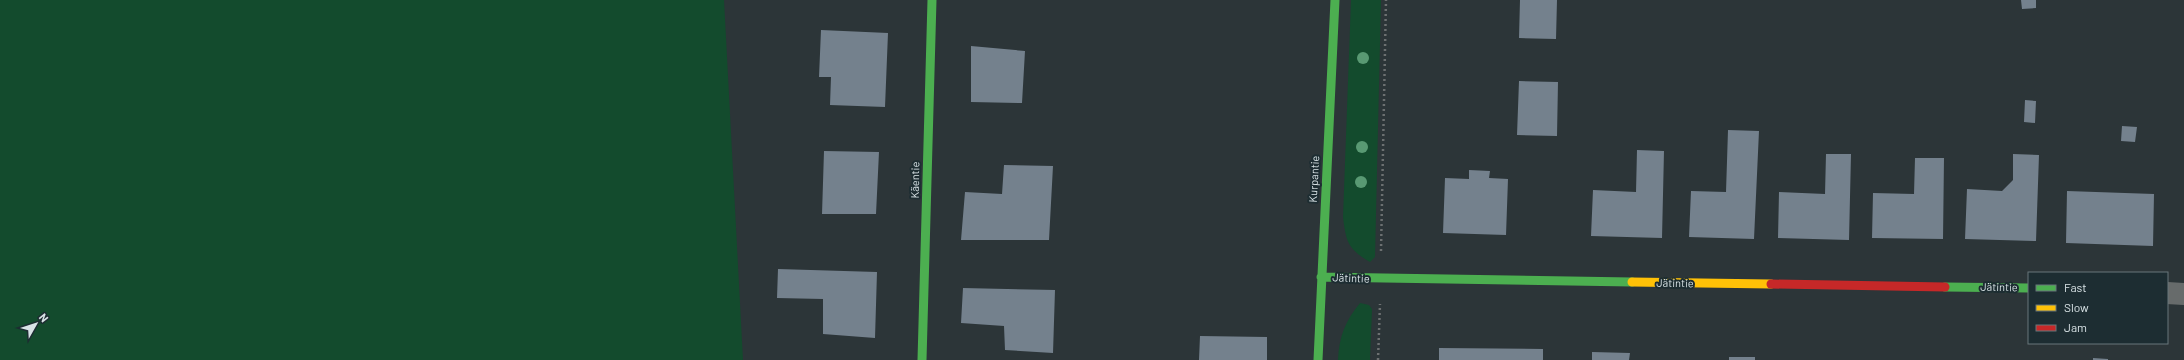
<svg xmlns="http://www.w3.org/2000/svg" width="2184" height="360" font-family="Barlow,sans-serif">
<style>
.green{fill:#134b2d}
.building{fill:#74818d}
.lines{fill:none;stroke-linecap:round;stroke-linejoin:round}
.path{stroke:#6c7071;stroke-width:2.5;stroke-dasharray:2 3;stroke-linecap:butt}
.street{stroke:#676b6b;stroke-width:22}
.fast{stroke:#4caf50;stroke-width:9}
.slow{stroke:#ffc107;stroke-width:9}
.jam{stroke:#c62828;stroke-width:9}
.tree{fill:#599973}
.labels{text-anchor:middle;stroke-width:4;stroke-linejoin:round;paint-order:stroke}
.street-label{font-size:11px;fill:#d9e3e6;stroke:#1d2d32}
</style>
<rect width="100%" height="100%" fill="#2c3538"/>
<path class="green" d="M 0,0 L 724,0 L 743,360 L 0,360 Z
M 1351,0 L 1381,0 L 1375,257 L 1370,262 C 1348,249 1346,242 1343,217 Z
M 1360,303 L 1369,305 L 1372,309 L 1370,360 L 1338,360 C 1339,337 1345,321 1360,303 Z"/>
<path class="building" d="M 1520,0 L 1557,0 L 1556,39 L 1519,38 Z
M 2021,0 L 2036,0 L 2036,8 L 2022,9 Z
M 821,30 L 888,33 L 885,107 L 830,105 L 831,77 L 819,77 Z
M 971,46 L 1025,51 L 1022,103 L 971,102 Z
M 1519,81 L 1558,82 L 1557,136 L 1517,135 Z
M 2025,100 L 2036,101 L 2035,123 L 2024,122 Z
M 2122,126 L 2137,127 L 2135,142 L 2121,141 Z
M 1728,130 L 1759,131 L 1754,239 L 1689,237 L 1691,191 L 1726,192 Z
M 1637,150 L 1664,151 L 1662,238 L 1591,236 L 1593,190 L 1636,192 Z
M 824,151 L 879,152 L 876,214 L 822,214 Z
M 1826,154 L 1851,154 L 1849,240 L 1778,238 L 1779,192 L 1825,194 Z
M 2013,154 L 2039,155 L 2036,241 L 1965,239 L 1967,189 L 2002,191 L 2013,180 Z
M 1915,158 L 1944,158 L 1943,239 L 1872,238 L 1873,193 L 1914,194 Z
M 1004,165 L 1053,166 L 1049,240 L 961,240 L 965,192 L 1002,194 Z
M 1469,170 L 1490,171 L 1489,178 L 1508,179 L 1506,235 L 1443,233 L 1445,178 L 1469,179 Z
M 2067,191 L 2154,194 L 2153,246 L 2066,243 Z
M 778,269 L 877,272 L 875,338 L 823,334 L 823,299 L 777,298 Z
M 963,288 L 1055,290 L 1053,353 L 1005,350 L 1004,326 L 961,323 Z
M 1200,336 L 1267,337 L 1267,360 L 1199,360 Z
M 1439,348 L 1543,349 L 1543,360 L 1439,360 Z
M 1592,352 L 1630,353 L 1629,360 L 1592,360 Z
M 1729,357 L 1755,357 L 1755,360 L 1729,360 Z
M 2093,358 L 2108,359 L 2108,360 L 2093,360 Z"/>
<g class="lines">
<path class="path" d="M 1381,251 L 1386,0
M 1378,360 L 1380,304"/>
<path class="street" d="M 2167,293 L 2184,294"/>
<path class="fast" d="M 1321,277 L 1632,282
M 1945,287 L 2029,288
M 922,360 L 932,0
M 1318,360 L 1335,0"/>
<path class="slow" d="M 1632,282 L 1771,284"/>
<path class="jam" d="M 1771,284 L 1945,287"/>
</g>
<g class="tree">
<circle cx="1363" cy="58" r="6"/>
<circle cx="1362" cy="147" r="6"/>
<circle cx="1361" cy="182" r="6"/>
</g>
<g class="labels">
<g class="street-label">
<text transform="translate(1314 179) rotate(-87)" y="4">Kurpantie</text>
<text transform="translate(915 180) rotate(-89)" y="4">Käentie</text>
<text transform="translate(1351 278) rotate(2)" y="4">Jätintie</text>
<text transform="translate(1675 283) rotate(1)" y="4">Jätintie</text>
<text transform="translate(1999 287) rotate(1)" y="4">Jätintie</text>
</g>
</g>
<rect x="2028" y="272" width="140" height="72" fill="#1d2d32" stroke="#68767a"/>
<rect x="2036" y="285" width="20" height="6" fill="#4caf50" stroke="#68767a"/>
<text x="2064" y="292" font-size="12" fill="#d9e3e6">Fast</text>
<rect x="2036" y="305" width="20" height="6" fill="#ffc107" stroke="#68767a"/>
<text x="2064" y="312" font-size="12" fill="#d9e3e6">Slow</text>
<rect x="2036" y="325" width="20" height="6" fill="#c62828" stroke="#68767a"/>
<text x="2064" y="332" font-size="12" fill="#d9e3e6">Jam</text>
<g transform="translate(36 324) rotate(51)" stroke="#1d2d32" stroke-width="3" paint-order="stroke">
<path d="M0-3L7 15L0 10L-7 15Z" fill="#d9e3e6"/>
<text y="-6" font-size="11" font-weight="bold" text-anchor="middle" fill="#d9e3e6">N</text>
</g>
</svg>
